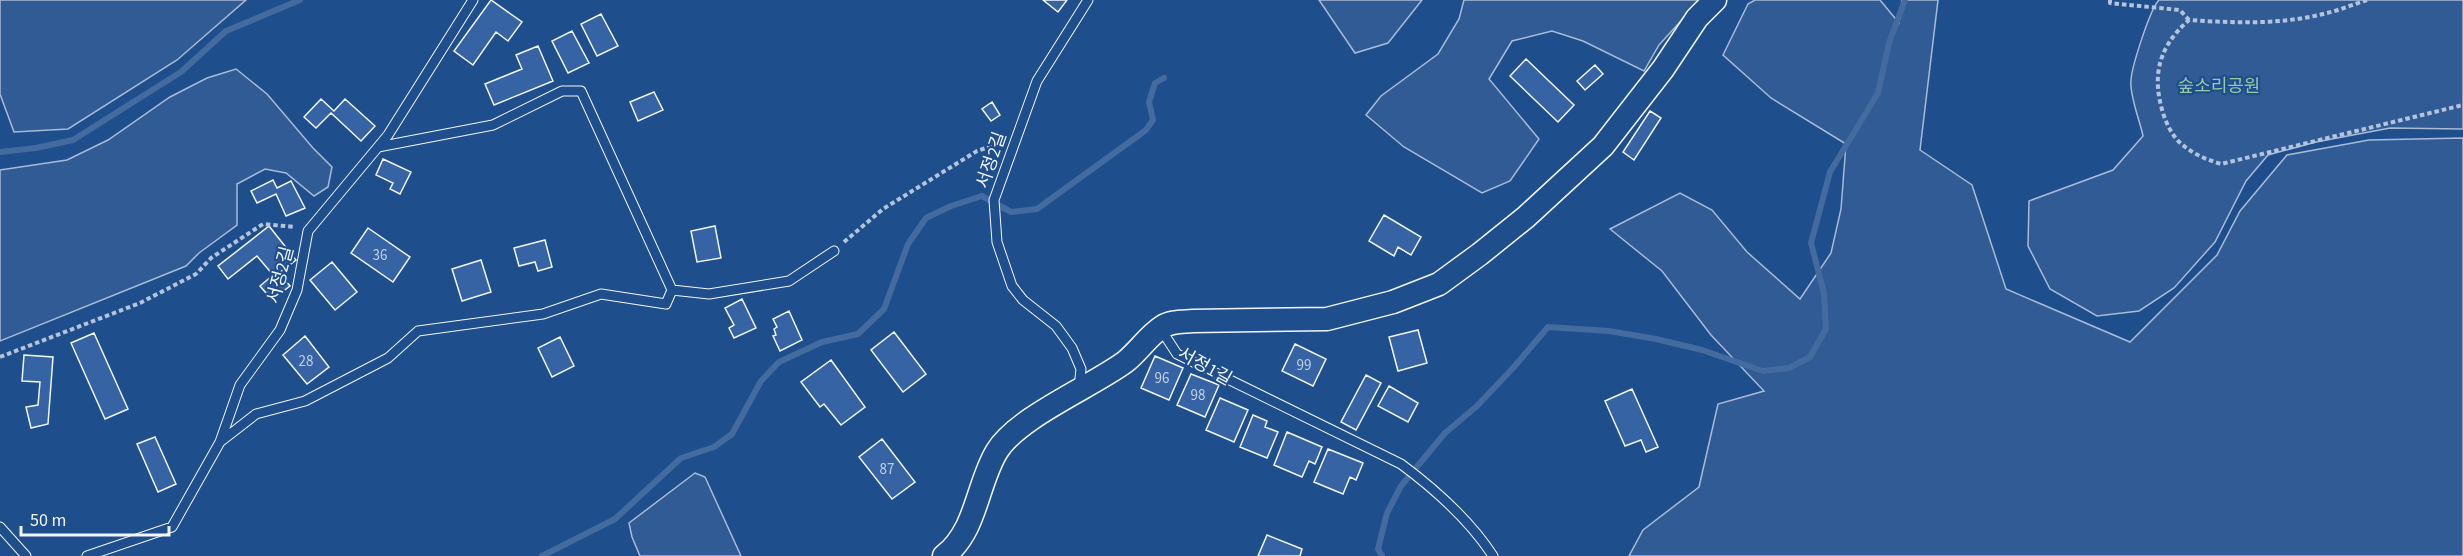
<svg xmlns="http://www.w3.org/2000/svg" width="2463" height="556" font-family="'Source Sans 3','Noto Sans KR',sans-serif">
<style>
.green{fill:#305b95;stroke:#a8bbd7;stroke-width:1.5}
.lines{fill:none;stroke-linecap:round;stroke-linejoin:round}
.stream{stroke:#446ba0;stroke-width:6}
.building{fill:#3563a3;stroke:#f2f6ff;stroke-width:1.5}
.service-casing{stroke:#f2f6ff;stroke-width:11}
.tertiary-casing{stroke:#f2f6ff;stroke-width:25}
.path{stroke:#b3c4dc;stroke-width:4;stroke-dasharray:4.5 3;stroke-linecap:butt}
.service{stroke:#1f4e8c;stroke-width:9}
.tertiary{stroke:#1f4e8c;stroke-width:22}
.labels{text-anchor:middle;stroke-width:4.5;stroke-linejoin:round;paint-order:stroke}
.number-label{font-size:15px;fill:#c3d1e8}
.park-label{font-size:18px;fill:#97c8a6;stroke:#1f4e8c}
.street-label{font-size:18px;fill:#f2f6ff;stroke:#1f4e8c}
</style>
<rect width="100%" height="100%" fill="#1f4e8c"/>
<path class="green" d="M 0,0 L 246,0 L 177,60 L 68,129 L 14,132 L 0,94 Z
M 1319,0 L 1422,0 L 1388,43 L 1355,53 Z
M 1464,0 L 1700,0 L 1659,45 L 1644,71 L 1583,41 L 1552,31 L 1512,41 L 1489,79 L 1539,139 L 1510,181 L 1482,193 L 1404,147 L 1366,115 L 1381,96 L 1438,54 L 1459,19 Z
M 1755,0 L 1880,0 L 1899,23 L 1902,0 L 1938,0 L 1920,150 L 1972,185 L 2006,289 L 2130,342 L 2217,255 L 2240,211 L 2287,155 L 2369,140 L 2463,138 L 2463,556 L 1629,556 L 1643,530 L 1699,487 L 1718,404 L 1764,391 L 1711,335 L 1662,271 L 1610,229 L 1680,193 L 1712,210 L 1747,252 L 1800,299 L 1831,253 L 1841,209 L 1846,144 L 1771,98 L 1723,55 L 1748,4 Z
M 2159,0 L 2463,0 L 2463,129 L 2390,128 L 2316,142 L 2268,155 L 2246,181 L 2215,242 L 2174,288 L 2139,311 L 2097,316 L 2050,289 L 2028,246 L 2029,201 L 2113,170 L 2143,136 C 2140,121 2129,94 2131,80 C 2132,66 2150,9 2159,0 Z
M 236,69 L 267,94 L 313,148 L 332,167 L 328,187 L 314,196 L 286,173 L 265,169 L 237,184 L 237,225 L 199,253 L 186,266 L 0,341 L 0,170 L 67,160 L 108,140 L 170,97 L 207,78 Z
M 695,473 L 705,477 L 741,556 L 640,556 L 632,537 L 629,523 Z"/>
<g class="lines">
<path class="stream" d="M 0,152 L 36,148 L 73,140 L 181,72 L 226,31 L 300,0
M 542,556 L 615,519 L 681,458 L 714,447 L 732,434 L 761,381 L 779,362 L 822,342 L 858,334 L 884,309 L 908,244 L 926,218 L 951,206 L 982,196 L 1011,212 L 1037,209 L 1146,130 L 1153,120 L 1149,102 L 1155,83 L 1164,78
M 1382,556 L 1378,549 L 1387,513 L 1401,486 L 1445,433 L 1477,406 L 1513,368 L 1548,327 L 1609,331 L 1656,339 L 1702,350 L 1763,371 L 1789,368 L 1810,357 L 1826,329 L 1824,293 L 1811,243 L 1830,172 L 1878,93 L 1889,43 L 1905,0"/>
</g>
<path class="building" d="M 491,0 L 522,22 L 508,41 L 496,32 L 473,65 L 454,51 Z
M 1043,0 L 1067,0 L 1058,12 Z
M 601,14 L 618,46 L 597,56 L 581,24 Z
M 572,31 L 589,63 L 568,73 L 552,41 Z
M 538,46 L 553,81 L 494,105 L 485,84 L 522,69 L 516,55 Z
M 1526,59 L 1574,105 L 1558,122 L 1510,76 Z
M 1595,65 L 1603,74 L 1585,90 L 1577,81 Z
M 654,92 L 663,110 L 638,121 L 630,102 Z
M 321,99 L 334,111 L 345,99 L 375,126 L 361,141 L 331,113 L 316,128 L 304,117 Z
M 992,102 L 1000,115 L 991,121 L 982,109 Z
M 1650,111 L 1661,118 L 1634,160 L 1623,152 Z
M 383,159 L 411,172 L 400,194 L 390,189 L 393,183 L 376,175 Z
M 273,180 L 277,188 L 291,181 L 305,208 L 286,216 L 276,194 L 257,203 L 251,191 Z
M 1384,215 L 1421,237 L 1411,255 L 1398,247 L 1394,256 L 1369,241 Z
M 269,226 L 296,260 L 279,273 L 290,286 L 272,300 L 260,286 L 273,275 L 257,256 L 228,279 L 218,266 Z
M 715,226 L 721,258 L 697,262 L 691,231 Z
M 368,228 L 410,257 L 393,282 L 351,253 Z
M 545,240 L 552,267 L 538,271 L 535,262 L 519,266 L 514,248 Z
M 481,260 L 491,292 L 462,301 L 452,269 Z
M 332,262 L 357,292 L 335,310 L 310,280 Z
M 742,299 L 756,328 L 734,338 L 729,328 L 734,325 L 725,308 Z
M 789,311 L 802,340 L 780,351 L 773,336 L 776,335 L 774,329 L 777,327 L 773,319 Z
M 1418,330 L 1427,363 L 1398,371 L 1389,337 Z
M 894,332 L 926,374 L 903,392 L 871,350 Z
M 94,333 L 128,409 L 105,419 L 71,343 Z
M 305,336 L 329,367 L 307,384 L 283,355 Z
M 560,337 L 574,366 L 552,377 L 538,348 Z
M 1295,344 L 1326,359 L 1313,386 L 1282,371 Z
M 24,355 L 53,357 L 48,424 L 31,428 L 26,407 L 38,405 L 40,382 L 22,381 Z
M 1155,356 L 1183,368 L 1169,400 L 1141,388 Z
M 831,360 L 865,407 L 841,425 L 824,404 L 820,407 L 801,382 Z
M 1191,374 L 1219,385 L 1205,417 L 1177,405 Z
M 1366,375 L 1381,383 L 1356,430 L 1341,422 Z
M 1389,386 L 1418,403 L 1408,422 L 1378,406 Z
M 1632,389 L 1658,447 L 1646,452 L 1641,440 L 1625,446 L 1605,401 Z
M 1220,398 L 1248,410 L 1234,442 L 1206,430 Z
M 1253,415 L 1267,421 L 1265,427 L 1278,432 L 1267,458 L 1240,447 Z
M 1287,432 L 1322,447 L 1315,464 L 1309,461 L 1302,477 L 1274,465 Z
M 155,437 L 176,484 L 158,492 L 137,444 Z
M 882,439 L 915,482 L 892,499 L 859,457 Z
M 1328,449 L 1363,463 L 1356,480 L 1350,477 L 1343,494 L 1314,482 Z
M 1267,535 L 1302,549 L 1300,556 L 1258,556 Z"/>
<g class="lines">
<g class="service-casing">
<path id="service" d="M 672,290 L 709,294 L 789,281 L 834,251
M 1160,328 L 1177,354 L 1401,464 C 1436,490 1469,519 1493,556
M 1079,388 L 1081,369 L 1072,348 L 1056,326 L 1023,300 L 1012,286 L 997,242 L 994,200 L 1037,81 L 1088,0
M 220,442 L 256,414 L 305,401 L 388,358 L 418,331 L 543,314 L 601,294 L 666,304 L 672,290 L 581,91 L 562,91 L 493,125 L 378,147
M 0,527 L 26,556
M 87,556 L 172,527 L 220,442 L 240,385 L 280,330 L 297,290 L 308,231 L 388,135 L 473,0"/>
</g>
<g class="tertiary-casing">
<path id="tertiary" d="M 944,556 C 977,531 977,483 997,451 C 1018,417 1091,387 1125,362 C 1138,352 1148,336 1162,327 C 1171,321 1182,322 1193,321 L 1327,319 L 1393,302 L 1439,284 L 1480,254 L 1526,217 L 1603,146 L 1663,69 L 1697,18 L 1715,0"/>
</g>
<path class="path" d="M 2110,0 L 2110,3 L 2180,10 L 2189,20
M 2367,0 C 2354,4 2340,10 2327,13 C 2282,25 2234,23 2189,20 C 2158,47 2151,77 2164,116 C 2168,127 2174,139 2184,146 C 2195,155 2208,160 2221,164 L 2463,105
M 844,242 L 883,209 L 977,151 L 1001,143
M 0,357 L 140,303 L 196,274 L 211,258 L 263,224 L 295,227"/>
<use href="#service" class="service"/>
<use href="#tertiary" class="tertiary"/>
</g>
<g class="labels">
<g class="number-label">
<text x="380" y="260">36</text>
<text x="306" y="366">28</text>
<text x="1304" y="370">99</text>
<text x="1162" y="383">96</text>
<text x="1198" y="400">98</text>
<text x="887" y="474">87</text>
</g>
<g class="park-label">
<text x="2219" y="92">숲소리공원</text>
</g>
<g class="street-label">
<text transform="translate(991 160) rotate(-71)" y="6">서정2길</text>
<text transform="translate(280 275) rotate(-75)" y="6">서정2길</text>
<text transform="translate(1205 366) rotate(29)" y="6">서정1길</text>
</g>
</g>
<path d="M21 526v9h148v-9" fill="none" stroke="#f2f6ff" stroke-width="3"/>
<text x="30" y="526" font-size="18" fill="#f2f6ff" stroke="#1f4e8c" stroke-width="4.5" paint-order="stroke">50 m</text>
</svg>
